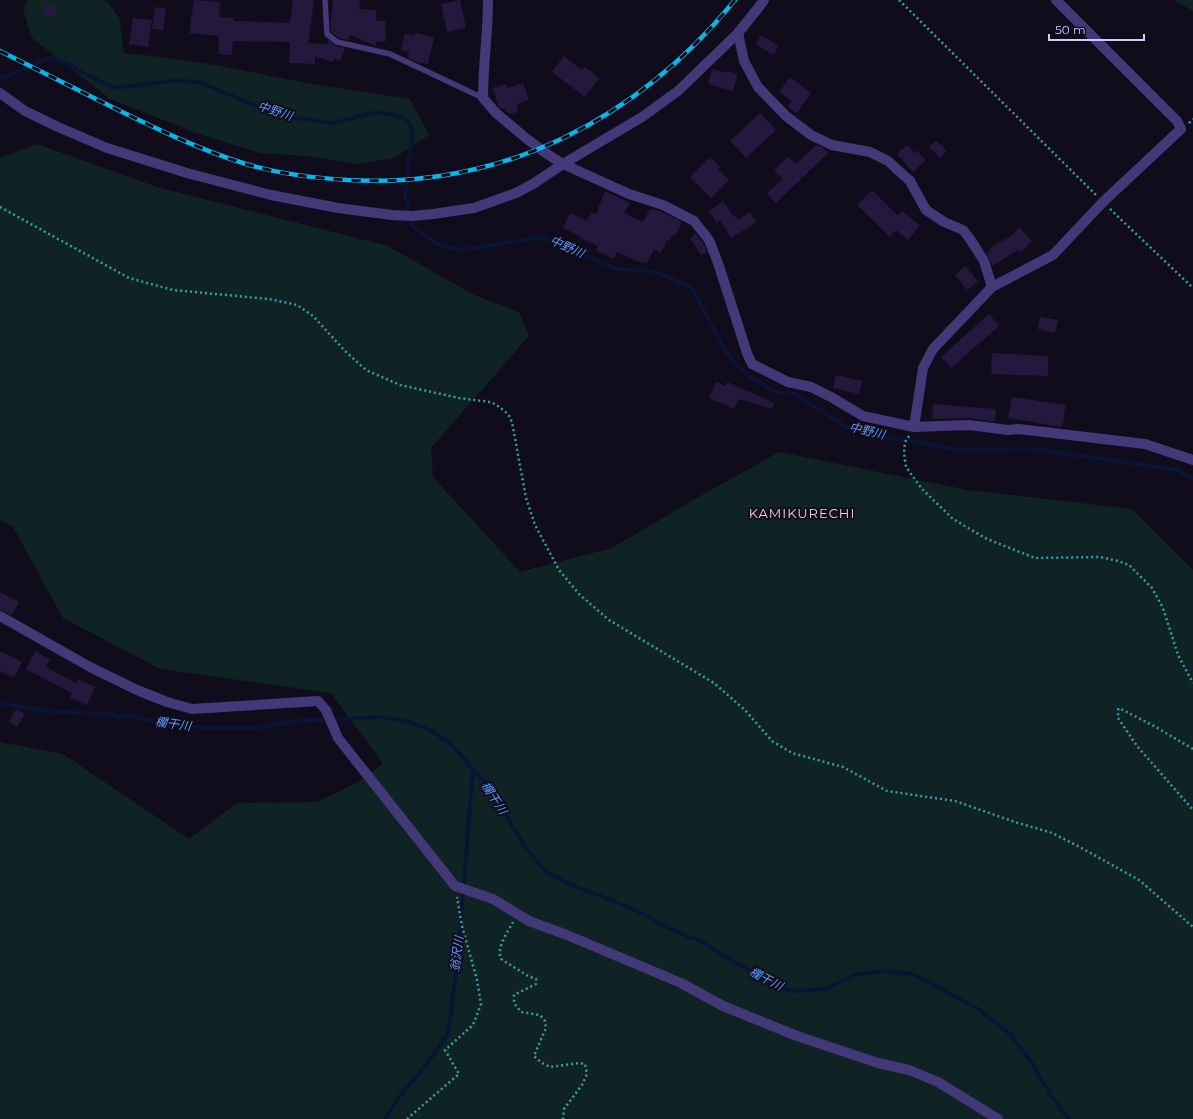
<svg xmlns="http://www.w3.org/2000/svg" width="1193" height="1119" font-family="Montserrat,'Noto Sans JP',sans-serif">
<style>
.green{fill:#0f2325}
.lines{fill:none;stroke-linecap:round;stroke-linejoin:round}
.stream{stroke:#0a1536;stroke-width:4}
.building{fill:#24193c}
.path{stroke:#31a1a8;stroke-width:2.5;stroke-dasharray:2 3;stroke-linecap:butt}
.lane{stroke:#433979;stroke-width:5.5}
.street{stroke:#433979;stroke-width:10}
.rail-casing{stroke:#09b6e8;stroke-width:4.5}
.rail{stroke:#100c1c;stroke-width:3;stroke-dasharray:9;stroke-linecap:butt}
.labels{text-anchor:middle;stroke-width:4;stroke-linejoin:round;paint-order:stroke}
.water-label{font-size:12px;font-style:italic;fill:#5b9cf9;stroke:#100c1c}
.quarter-label{font-size:13px;letter-spacing:1px;fill:#fdcae4;stroke:#100c1c}
</style>
<rect width="100%" height="100%" fill="#100c1c"/>
<path class="green" d="M 28,0 L 103,0 L 108,2 L 119,18 L 124,53 L 153,56 L 215,65 L 306,83 L 410,99 L 429,135 L 394,158 L 358,164 L 306,156 L 260,153 L 199,134 L 110,99 L 32,38 L 23,9 Z
M 1174,0 L 1193,0 L 1193,11 Z
M 37,144 L 157,187 L 388,246 L 474,295 L 519,312 L 529,336 L 431,448 L 433,477 L 520,572 L 612,548 L 695,499 L 779,452 L 968,490 L 1132,509 L 1193,570 L 1193,1119 L 0,1119 L 0,742 L 63,754 L 189,839 L 237,803 L 317,802 L 356,783 L 383,764 L 331,693 L 160,669 L 63,618 L 13,527 L 0,519 L 0,158 Z"/>
<g class="lines">
<path class="stream" d="M 0,79 L 13,74 L 43,60 L 52,58 L 70,65 L 91,77 L 114,88 L 177,80 L 201,83 L 259,107 L 288,117 L 333,123 L 377,112 L 402,117 L 409,123 L 412,129 L 412,139 L 405,195 L 412,226 L 437,244 L 461,250 L 543,237 L 617,269 L 651,271 L 673,279 L 692,288 L 723,347 L 732,360 L 751,378 L 776,392 L 795,394 L 846,427 L 881,436 L 924,443 L 956,450 L 1035,449 L 1178,470 L 1193,479
M 0,702 L 15,706 L 59,712 L 107,714 L 123,717 L 128,715 L 165,724 L 207,728 L 254,728 L 298,721 L 382,717 L 409,722 L 430,730 L 448,741 L 473,769
M 473,769 L 487,784 L 495,799 L 499,803 L 525,847 L 545,871 L 568,883 L 621,904 L 650,917 L 660,924 L 688,937 L 695,938 L 771,984 L 793,991 L 825,989 L 857,974 L 886,971 L 912,974 L 927,981 L 978,1009 L 1009,1033 L 1030,1060 L 1044,1084 L 1049,1090 L 1049,1093 L 1069,1119
M 385,1119 L 399,1097 L 426,1065 L 447,1035 L 451,1012 L 459,944 L 473,769"/>
</g>
<path class="building" d="M 194,0 L 220,2 L 219,17 L 234,18 L 234,21 L 290,23 L 293,0 L 314,0 L 308,43 L 328,44 L 328,40 L 336,46 L 345,48 L 340,61 L 334,59 L 333,62 L 315,56 L 315,64 L 289,63 L 290,42 L 233,41 L 232,55 L 218,54 L 219,36 L 189,33 Z
M 333,0 L 360,0 L 359,9 L 376,10 L 376,21 L 385,21 L 386,41 L 376,42 L 376,46 L 350,35 L 348,40 L 339,38 L 331,32 L 331,22 Z
M 460,0 L 466,28 L 447,32 L 441,4 Z
M 45,3 L 58,7 L 55,18 L 42,15 Z
M 155,7 L 166,9 L 163,30 L 152,29 Z
M 133,18 L 152,20 L 148,47 L 129,44 Z
M 415,33 L 434,37 L 428,64 L 414,61 L 408,58 L 409,52 L 401,50 L 405,34 L 414,35 Z
M 761,35 L 779,46 L 773,55 L 756,44 Z
M 564,56 L 582,70 L 585,67 L 599,78 L 585,97 L 552,72 Z
M 712,69 L 727,73 L 728,71 L 738,74 L 733,91 L 708,84 Z
M 790,77 L 811,93 L 797,113 L 788,107 L 792,101 L 779,92 Z
M 523,83 L 529,100 L 517,104 L 518,112 L 508,114 L 505,108 L 501,109 L 499,107 L 493,88 L 506,84 L 508,88 Z
M 760,113 L 776,130 L 746,158 L 730,141 Z
M 936,140 L 947,151 L 940,158 L 929,147 Z
M 816,145 L 822,147 L 828,153 L 776,203 L 767,193 L 783,179 L 774,170 L 788,157 L 796,164 Z
M 907,145 L 915,153 L 917,151 L 926,160 L 913,172 L 897,154 Z
M 710,157 L 720,167 L 718,169 L 729,180 L 711,198 L 690,177 Z
M 872,190 L 898,216 L 902,211 L 920,225 L 908,240 L 896,230 L 890,237 L 857,205 Z
M 605,191 L 630,203 L 624,213 L 643,222 L 650,209 L 653,210 L 654,209 L 660,211 L 682,222 L 675,236 L 672,235 L 669,241 L 667,240 L 661,253 L 654,249 L 648,262 L 641,263 L 617,252 L 614,259 L 596,250 L 598,246 L 580,238 L 580,236 L 563,228 L 570,213 L 587,221 L 591,212 L 596,214 Z
M 723,201 L 734,217 L 735,216 L 738,220 L 750,212 L 757,222 L 731,238 L 720,220 L 717,223 L 709,211 Z
M 1019,227 L 1032,241 L 1020,253 L 1018,250 L 992,266 L 987,253 L 991,250 L 990,248 L 1012,235 Z
M 696,234 L 703,243 L 707,252 L 701,255 L 690,238 Z
M 965,266 L 978,281 L 967,290 L 955,275 Z
M 989,314 L 999,326 L 951,368 L 941,357 Z
M 1040,317 L 1058,320 L 1055,333 L 1038,329 Z
M 992,353 L 1048,356 L 1048,376 L 991,374 Z
M 836,375 L 862,381 L 859,394 L 833,388 Z
M 716,382 L 726,386 L 727,382 L 774,403 L 772,409 L 739,399 L 734,409 L 709,398 Z
M 1012,397 L 1066,405 L 1062,427 L 1008,418 Z
M 933,404 L 996,409 L 995,422 L 969,418 L 932,419 Z
M 0,592 L 19,602 L 12,615 L 0,610 Z
M 0,651 L 22,662 L 14,678 L 0,671 Z
M 35,651 L 50,659 L 46,667 L 76,683 L 78,679 L 95,687 L 87,705 L 70,698 L 72,693 L 26,669 Z
M 16,709 L 25,714 L 17,727 L 9,722 Z"/>
<g class="lines">
<path class="path" d="M 899,0 L 1096,195
M 1189,123 L 1193,119
M 0,207 L 129,278 L 173,290 L 269,299 L 297,305 L 313,316 L 345,351 L 366,370 L 400,385 L 459,398 L 491,402 L 498,406 L 508,414 L 512,422 L 516,444 L 526,498 L 535,525 L 559,570 L 579,594 L 609,620 L 714,683 L 745,710 L 772,741 L 792,753 L 843,767 L 887,791 L 955,801 L 1015,822 L 1052,833 L 1076,845 L 1139,880 L 1193,927
M 1110,209 L 1193,288
M 909,436 L 905,442 L 904,453 L 906,467 L 922,489 L 953,519 L 987,539 L 1035,558 L 1100,557 L 1118,561 L 1129,565 L 1152,588 L 1163,608 L 1178,655 L 1193,683
M 1193,749 L 1154,726 L 1119,708 L 1118,710 L 1118,718 L 1137,746 L 1193,810
M 513,922 C 508,931 496,948 501,959 L 528,976 L 536,979 L 536,984 L 514,995 L 514,1003 L 521,1012 L 540,1015 L 545,1021 L 546,1028 L 534,1056 L 542,1063 L 550,1067 L 579,1063 L 585,1064 L 587,1074 L 582,1085 L 564,1109 L 563,1119
M 407,1119 L 459,1074 L 445,1050 L 473,1025 L 481,1004 L 477,980 L 462,926 L 457,897"/>
<path class="lane" d="M 325,0 L 327,34 L 337,42 L 390,54 L 483,98"/>
<path class="street" d="M 488,0 C 488,33 483,65 483,98 L 496,113 L 527,139 L 547,154 L 563,164 L 629,194 L 663,205 L 694,221 L 709,240 L 718,263 L 747,353 L 752,364 L 788,382 L 811,387 L 831,397 L 863,416 L 914,427 L 969,425 L 1008,430 L 1019,429 L 1145,444 L 1193,460
M 738,33 L 744,61 L 758,87 L 786,116 L 811,135 L 832,145 L 870,152 L 888,161 L 910,181 L 926,210 L 944,222 L 963,230 L 970,239 L 984,261 L 992,287
M 0,93 L 25,111 L 58,127 L 107,148 L 187,173 L 271,195 L 338,208 L 392,215 L 412,216 L 433,214 L 474,208 L 516,193 L 533,184 L 563,164 L 642,117 L 678,91 L 738,33 L 759,7 L 764,0
M 914,427 L 923,368 L 933,349 L 992,287 L 1053,255 L 1103,202 L 1181,129 L 1177,121 L 1056,0
M 0,616 L 90,667 L 137,690 L 167,702 L 192,709 L 318,701 L 326,710 L 338,738 L 455,886 L 493,899 L 529,921 L 567,935 L 681,983 L 723,1006 L 797,1036 L 878,1063 L 909,1070 L 938,1082 L 998,1119"/>
<g class="rail-casing">
<path id="rail" d="M 0,51 C 38,70 76,89 114,108 C 157,129 200,150 246,164 C 279,174 313,178 348,180 C 503,189 638,119 735,0"/>
</g>
<use href="#rail" class="rail"/>
</g>
<g class="labels">
<g class="water-label">
<text transform="translate(275 111) rotate(18)" y="4">中野川</text>
<text transform="translate(567 247) rotate(24)" y="4">中野川</text>
<text transform="translate(867 431) rotate(13)" y="4">中野川</text>
<text transform="translate(173 724) rotate(8)" y="4">欄干川</text>
<text transform="translate(494 798) rotate(57)" y="4">欄干川</text>
<text transform="translate(457 954) rotate(-83)" y="4">翁沢川</text>
<text transform="translate(766 979) rotate(27)" y="4">欄干川</text>
</g>
<g class="quarter-label">
<text x="802" y="518">KAMIKURECHI</text>
</g>
</g>
<path d="M1049 34v6h95v-6" fill="none" stroke="#d5c9fd" stroke-width="2"/>
<text x="1055" y="34" font-size="12" fill="#d5c9fd" stroke="#100c1c" stroke-width="3" paint-order="stroke">50 m</text>
</svg>
